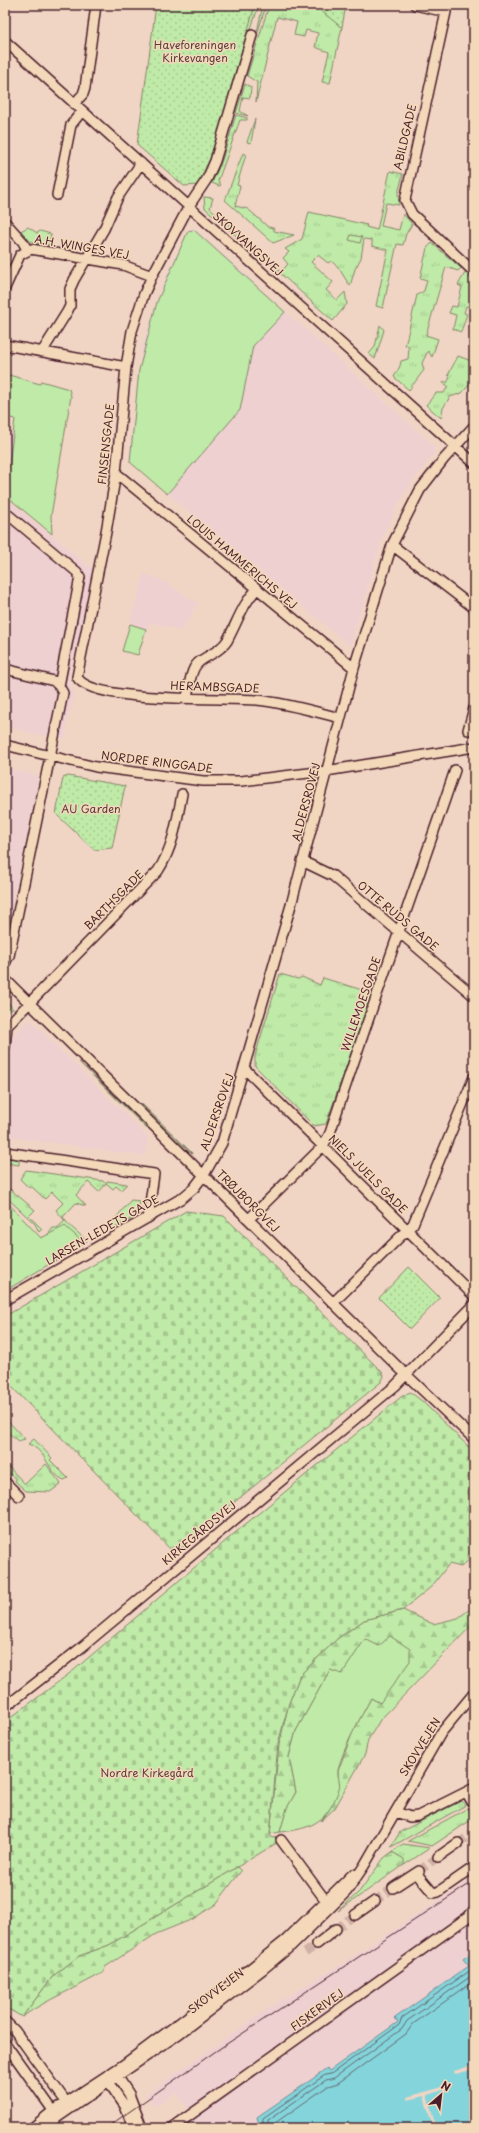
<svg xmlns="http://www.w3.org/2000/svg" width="479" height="2133" font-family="'Playpen Sans',sans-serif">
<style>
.built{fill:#eed0d1}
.grass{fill:url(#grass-tufts);stroke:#848469}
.forest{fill:url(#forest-firs);stroke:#848469}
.cemetery{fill:url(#cemetery-stones);stroke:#848469}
.park{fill:#bfeaa7;stroke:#848469}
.garden{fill:url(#garden-dots);stroke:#848469}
.water{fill:#84d5db;stroke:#6d8c95}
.pier{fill:#f1d5c4}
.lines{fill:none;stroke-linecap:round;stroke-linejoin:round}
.shore{stroke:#616871;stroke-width:1}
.minor-tunnel{stroke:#d0b1a5;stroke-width:9;stroke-dasharray:9 4.5;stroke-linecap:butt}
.minor-casing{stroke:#4a1f2b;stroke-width:12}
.minor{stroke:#f3d9ba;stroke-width:9}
.tram{stroke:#4a1f2b;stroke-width:1}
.labels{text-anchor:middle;stroke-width:3;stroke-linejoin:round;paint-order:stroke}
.park-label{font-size:11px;fill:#5c3d3e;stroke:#f3d9ba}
.street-label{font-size:11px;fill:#4a1f2b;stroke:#f3d9ba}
</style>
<defs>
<pattern id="grass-tufts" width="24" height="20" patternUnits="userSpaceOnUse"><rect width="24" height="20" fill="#bfeaa7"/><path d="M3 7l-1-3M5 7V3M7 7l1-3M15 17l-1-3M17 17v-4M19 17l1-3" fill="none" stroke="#a6c890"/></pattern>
<pattern id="forest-firs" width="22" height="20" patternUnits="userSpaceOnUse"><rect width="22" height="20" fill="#bfeaa7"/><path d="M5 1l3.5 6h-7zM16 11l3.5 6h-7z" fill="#a6c890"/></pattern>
<pattern id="cemetery-stones" width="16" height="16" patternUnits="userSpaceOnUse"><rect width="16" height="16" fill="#bfeaa7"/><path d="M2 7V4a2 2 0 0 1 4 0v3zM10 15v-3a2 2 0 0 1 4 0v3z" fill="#a6c890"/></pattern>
<pattern id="garden-dots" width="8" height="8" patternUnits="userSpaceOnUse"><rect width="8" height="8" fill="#bfeaa7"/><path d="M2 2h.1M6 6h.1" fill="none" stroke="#a6c890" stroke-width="1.8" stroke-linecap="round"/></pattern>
</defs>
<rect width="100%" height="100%" fill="#f1d5c4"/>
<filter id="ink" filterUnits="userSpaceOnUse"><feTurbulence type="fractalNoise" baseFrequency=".025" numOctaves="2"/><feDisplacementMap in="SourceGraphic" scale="8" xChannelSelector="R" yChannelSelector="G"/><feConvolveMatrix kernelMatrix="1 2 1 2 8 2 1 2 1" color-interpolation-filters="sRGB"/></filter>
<g filter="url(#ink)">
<path class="built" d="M 190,227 L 193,227 L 435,447 L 434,453 L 414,479 L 398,505 L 383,536 L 350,646 L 128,461 L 142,345 L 163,281 Z
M 5,431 L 14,432 L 5,493 Z
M 5,497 L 95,571 L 68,681 L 74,694 L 66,727 L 67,738 L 36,735 L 5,726 Z
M 144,573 L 167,583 L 197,603 L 188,622 L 186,622 L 181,631 L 150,622 L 147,629 L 130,623 Z
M 5,768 L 39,776 L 5,941 Z
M 30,1020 L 148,1137 L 145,1156 L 5,1136 L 5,1097 L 9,1040 Z
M 474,1877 L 474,1951 L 463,1959 L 469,1966 L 396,2018 L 398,2021 L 328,2071 L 326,2069 L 257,2117 L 260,2128 L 180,2128 L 195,2118 L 176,2092 L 154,2107 L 145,2095 L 273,2005 L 348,1960 Z"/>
<path class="grass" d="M 255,5 L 259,5 L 235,75 L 237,59 Z
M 263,5 L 266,5 L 253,49 Z
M 269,5 L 314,5 L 342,27 L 330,83 L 322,82 L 329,52 L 315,47 L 318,33 L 306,30 L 304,37 L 294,35 L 297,22 L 277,17 L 256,102 L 257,82 L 247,76 Z
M 245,84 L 251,87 L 250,98 L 243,97 L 240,111 L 248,116 L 236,113 Z
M 236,115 L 247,118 L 247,120 L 240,120 L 218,181 L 221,185 L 219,186 L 212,183 L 222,160 Z
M 255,119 L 251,143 L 247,142 Z
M 243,153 L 246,154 L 237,185 L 240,186 L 235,206 L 248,209 L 268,227 L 274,228 L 274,231 L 294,235 L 273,243 L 225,200 Z
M 390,171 L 403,174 L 398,194 L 399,205 L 386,203 L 381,226 L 399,230 L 403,214 L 412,224 L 406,234 L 403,245 L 397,244 L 383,308 L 376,306 L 388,250 L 372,246 L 372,240 L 364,239 L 361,258 L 355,269 L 350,286 L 338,267 L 331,261 L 328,263 L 318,255 L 311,262 L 333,282 L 326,290 L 337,300 L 345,292 L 347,304 L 333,321 L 271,265 L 272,264 L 281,272 L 288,264 L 283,258 L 289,252 L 285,249 L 302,239 L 309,212 L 367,225 L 366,227 L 377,230 Z
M 204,197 L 213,198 L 210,208 L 264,257 L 262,259 L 205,208 Z
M 432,243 L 461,268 L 458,271 L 446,267 L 426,335 L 438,339 L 432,357 L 428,351 L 422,363 L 424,370 L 409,390 L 394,377 L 400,366 L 401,361 L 408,359 L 409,347 L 405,346 L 417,295 L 424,291 L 427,280 L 420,278 L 427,248 Z
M 465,273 L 474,281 L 474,291 L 472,290 L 470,299 L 472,300 L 470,307 L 466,306 L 464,313 L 467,314 L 461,332 L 453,329 L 456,315 L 449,313 L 452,306 L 457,307 L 462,287 L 458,285 Z
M 380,325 L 384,330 L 375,359 L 369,354 L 375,347 Z
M 458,356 L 474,362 L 474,369 L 469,385 L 462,393 L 450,397 L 443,408 L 441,418 L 426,405 L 436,393 L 444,393 L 448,386 L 443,383 L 444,381 L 447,383 L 450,377 L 448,375 Z
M 280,974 L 298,979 L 302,977 L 320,985 L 323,978 L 372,993 L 326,1124 L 314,1126 L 255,1066 L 255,1056 Z
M 5,999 L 13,1009 L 5,1012 Z
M 79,1062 L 148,1128 L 147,1129 Z
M 142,1104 L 192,1153 L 192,1154 L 142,1105 Z
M 5,1157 L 19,1159 L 19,1165 L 5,1163 Z
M 26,1170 L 103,1181 L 106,1184 L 99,1192 L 88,1182 L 76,1195 L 86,1206 L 76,1203 L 63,1217 L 68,1224 L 87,1241 L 49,1264 L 45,1238 L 53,1228 L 57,1228 L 65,1221 L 56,1210 L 63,1203 L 52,1192 L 45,1199 L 32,1187 L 29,1188 L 20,1179 Z
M 107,1181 L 127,1184 L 121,1190 L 116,1186 L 113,1189 L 106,1183 Z
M 10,1189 L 35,1210 L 29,1216 L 42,1229 L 39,1232 L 35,1224 L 5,1196 Z
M 131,1200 L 140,1201 L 138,1215 L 111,1230 L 108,1227 Z
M 6,1419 L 25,1439 L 18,1441 L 5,1430 Z
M 34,1439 L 52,1458 L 50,1460 L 68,1478 L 64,1480 C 47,1473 48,1451 28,1444 Z
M 5,1463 L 25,1484 L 46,1464 L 61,1484 L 50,1492 L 26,1491 L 15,1481 L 16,1479 L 5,1470 Z
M 461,1801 L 466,1805 L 391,1847 L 400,1832 Z
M 468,1808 L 474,1818 L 432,1846 L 408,1841 Z
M 403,1844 L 430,1848 L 404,1865 L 403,1859 L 392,1852 Z"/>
<path class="forest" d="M 474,1606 L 474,1623 L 380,1720 L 368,1740 L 365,1754 L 335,1808 L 321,1821 L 329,1810 L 339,1787 L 338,1771 L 353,1731 L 371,1698 L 380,1703 L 379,1646 L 342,1676 L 330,1670 L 296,1731 L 289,1757 L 296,1792 L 287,1809 L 280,1832 L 270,1834 L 279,1745 L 289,1703 L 300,1675 L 337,1639 L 364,1620 L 403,1610 L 433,1624 L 458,1618 Z
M 392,1852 L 404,1859 L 404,1865 L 338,1911 L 359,1892 L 384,1858 Z
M 237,1867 L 241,1871 L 216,1904 L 193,1919 L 156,1934 L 105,1967 L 104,1972 C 77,1988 47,1999 22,2017 L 53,1976 L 79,1956 L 109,1945 Z"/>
<path class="cemetery" d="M 186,1211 L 224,1216 L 382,1372 L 384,1376 L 381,1382 L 226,1509 L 175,1554 L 5,1380 L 5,1336 L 7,1315 Z
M 410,1392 L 422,1401 L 474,1452 L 474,1532 L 470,1536 L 474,1540 L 474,1555 L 461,1567 L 449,1564 L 432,1586 L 403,1610 L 364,1620 L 337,1639 L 300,1675 L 289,1703 L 278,1744 L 270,1834 L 272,1838 L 278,1837 L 280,1841 L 109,1945 L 79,1956 L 53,1976 L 22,2017 L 5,2007 L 5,1722 L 74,1670 L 242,1527 L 401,1397 Z"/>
<path class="park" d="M 28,227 L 37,233 L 40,231 L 51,234 L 49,245 C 35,244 28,242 19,232 Z
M 194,230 L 285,312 L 253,346 L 240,410 L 167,494 L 130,462 L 139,370 L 157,302 L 188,231 Z
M 351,235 L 362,237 L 360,243 L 349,240 Z
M 9,375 L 40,384 L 41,381 L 69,389 L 71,396 L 51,516 L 52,534 L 5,495 L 15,419 L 5,417 L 5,377 L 8,378 Z
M 130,624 L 146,629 L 138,655 L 122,651 Z
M 5,1200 L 41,1238 L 65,1226 L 84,1243 L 5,1291 Z
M 390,1636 L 410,1649 L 410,1661 L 380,1703 L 371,1698 C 360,1719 343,1748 338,1770 C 337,1776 341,1783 339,1789 C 328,1821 313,1829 280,1832 L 287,1808 L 296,1792 L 289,1757 L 296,1731 L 330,1670 L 342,1674 L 365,1639 L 379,1646 Z"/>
<path class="garden" d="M 156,5 L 255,5 L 211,157 L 198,185 L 184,186 L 137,145 Z
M 314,5 L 346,5 L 342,27 L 341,27 Z
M 68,776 L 125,786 L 112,848 L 94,850 L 56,814 L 63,778 Z
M 409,1267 L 440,1298 L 410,1329 L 379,1298 Z"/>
<path class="water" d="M 474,1951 L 474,2125 L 462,2128 L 260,2128 L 257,2117 L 327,2069 L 329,2071 L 398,2022 L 395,2018 L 469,1966 L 463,1959 Z"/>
<path class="pier" d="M 474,2065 L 474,2080 L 471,2070 L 455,2074 L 454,2071 Z
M 443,2087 L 443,2090 L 427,2095 L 436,2128 L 433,2128 L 424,2096 L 408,2100 L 407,2097 Z"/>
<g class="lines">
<path class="shore" d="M 263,2128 L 263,2118 L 325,2075 L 331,2074 L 399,2025 L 402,2018 L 471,1970 L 472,1966 L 469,1959 L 474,1955
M 268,2128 L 268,2120 L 326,2080 L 334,2078 L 402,2029 L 407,2021 L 474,1974
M 274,2128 L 275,2123 L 328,2086 L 338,2083 L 406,2034 L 413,2024 L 474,1981"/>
<path class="minor-tunnel" d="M 458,1843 L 474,1833
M 419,1871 L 438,1857
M 375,1901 L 393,1888
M 336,1929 L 355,1915
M 305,1953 L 317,1944"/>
<g class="minor-casing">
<path id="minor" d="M 415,5 L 446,12 L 405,200 L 412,214 L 474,272
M 252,35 L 215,161 L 207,179 L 189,206 L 152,276 L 144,294 L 132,331 L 126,367 L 116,473 L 106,532 L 77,677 C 91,704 226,697 257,700 C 286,703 313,711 340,718
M 5,41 L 474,463
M 74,104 L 83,94 L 85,88 L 96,5
M 57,195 L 71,125 L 82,111
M 5,222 L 23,242 L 27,250
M 5,288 L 20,255 L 31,249 L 123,265 L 152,276
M 5,345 L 126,367
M 42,352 L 67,312 L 70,306 L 70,289 L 74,280 L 104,229 L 118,197 L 141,163
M 116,473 L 354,668
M 5,512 L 77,572 L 80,577 L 59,686
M 392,545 L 474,608
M 5,669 L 54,681 L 59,686 L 63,693 L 9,956 L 5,963
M 187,698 C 189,688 190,670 198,663 C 207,655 220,652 227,641 C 237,623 242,605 256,590
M 468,730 L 474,708
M 5,745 L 96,767 L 203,781 L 241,781 L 326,771 L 474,747
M 302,861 L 333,876 L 474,996
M 5,979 L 395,1364 L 474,1439
M 5,1047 L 7,1026 L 158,871 C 173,848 177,821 182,794
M 245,1069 L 474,1296
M 5,1152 L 154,1174 L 148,1218
M 249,1219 L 323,1146 L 330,1133 C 370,1011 414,891 455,770
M 5,1300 L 182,1198 L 194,1188 L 204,1175 L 222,1143 L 291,905 L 354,668 L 392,545 L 420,490 L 444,459 L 474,426
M 334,1302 L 413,1224 L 474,1077
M 5,1482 L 19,1496
M 5,1707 L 82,1647 L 395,1386 L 474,1305
M 466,1792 L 474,1805
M 396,1812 L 410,1817 L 418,1816 L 474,1788
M 281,1840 L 329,1905
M 438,1857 L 458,1843
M 416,1873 L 433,1893 L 438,1892 L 474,1867
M 393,1888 L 419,1871
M 355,1915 L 375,1901
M 317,1944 L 336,1929
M 5,2021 L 15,2031 L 69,2106
M 5,2043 L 57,2116
M 116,2074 L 129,2094 L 142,2128
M 106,2079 L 125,2106 L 133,2128
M 32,2128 L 53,2111 L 123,2065 L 226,1988 L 286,1940 L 353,1874
M 42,2128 L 180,2033 L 262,1970 L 291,1946 L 331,1907 L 347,1891 L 364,1866 L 441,1733 L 474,1693
M 172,2128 L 468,1917 L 474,1910"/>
</g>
<use href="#minor" class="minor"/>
<path class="tram" d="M 106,2128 L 216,2051 L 474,1881"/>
</g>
</g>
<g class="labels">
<g class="park-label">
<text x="195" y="49">Haveforeningen<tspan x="195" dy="13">Kirkevangen</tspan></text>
<text x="91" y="813">AU Garden</text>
<text x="147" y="1777">Nordre Kirkegård</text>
</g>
<g class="street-label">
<text transform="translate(405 137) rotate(-77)" y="4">ABILDGADE</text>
<text transform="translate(248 244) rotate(42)" y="4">SKOVVANGSVEJ</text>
<text transform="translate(82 247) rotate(10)" y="4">A.H. WINGES VEJ</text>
<text transform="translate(106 444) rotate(-84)" y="4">FINSENSGADE</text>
<text transform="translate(242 562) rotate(40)" y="4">LOUIS HAMMERICHS VEJ</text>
<text transform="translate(215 687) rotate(2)" y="4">HERAMBSGADE</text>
<text transform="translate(157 762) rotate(7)" y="4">NORDRE RINGGADE</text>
<text transform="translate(306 802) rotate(-75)" y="4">ALDERSROVEJ</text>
<text transform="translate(114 900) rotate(-45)" y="4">BARTHSGADE</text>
<text transform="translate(398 916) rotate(40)" y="4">OTTE RUDS GADE</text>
<text transform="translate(361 1004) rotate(-71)" y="4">WILLEMOESGADE</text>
<text transform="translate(217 1112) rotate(-71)" y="4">ALDERSROVEJ</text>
<text transform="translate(368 1174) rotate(45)" y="4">NIELS JUELS GADE</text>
<text transform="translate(248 1201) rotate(45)" y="4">TRØJBORGVEJ</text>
<text transform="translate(102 1230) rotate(-30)" y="4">LARSEN-LEDETS GADE</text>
<text transform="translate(199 1533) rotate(-40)" y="4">KIRKEGÅRDSVEJ</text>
<text transform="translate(420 1747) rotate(-58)" y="4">SKOVVEJEN</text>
<text transform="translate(216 1991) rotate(-37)" y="4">SKOVVEJEN</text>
<text transform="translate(317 2010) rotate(-36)" y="4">FISKERIVEJ</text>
</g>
</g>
<rect width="479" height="2133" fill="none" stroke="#f3d9ba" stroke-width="20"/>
<rect x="10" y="10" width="459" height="2113" fill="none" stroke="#4a1f2b" stroke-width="1.5" filter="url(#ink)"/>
<g transform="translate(441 2095) rotate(28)" stroke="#f3d9ba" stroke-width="3" paint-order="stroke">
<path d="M0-3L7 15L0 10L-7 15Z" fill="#4a1f2b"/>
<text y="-6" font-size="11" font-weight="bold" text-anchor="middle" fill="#4a1f2b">N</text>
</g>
</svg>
